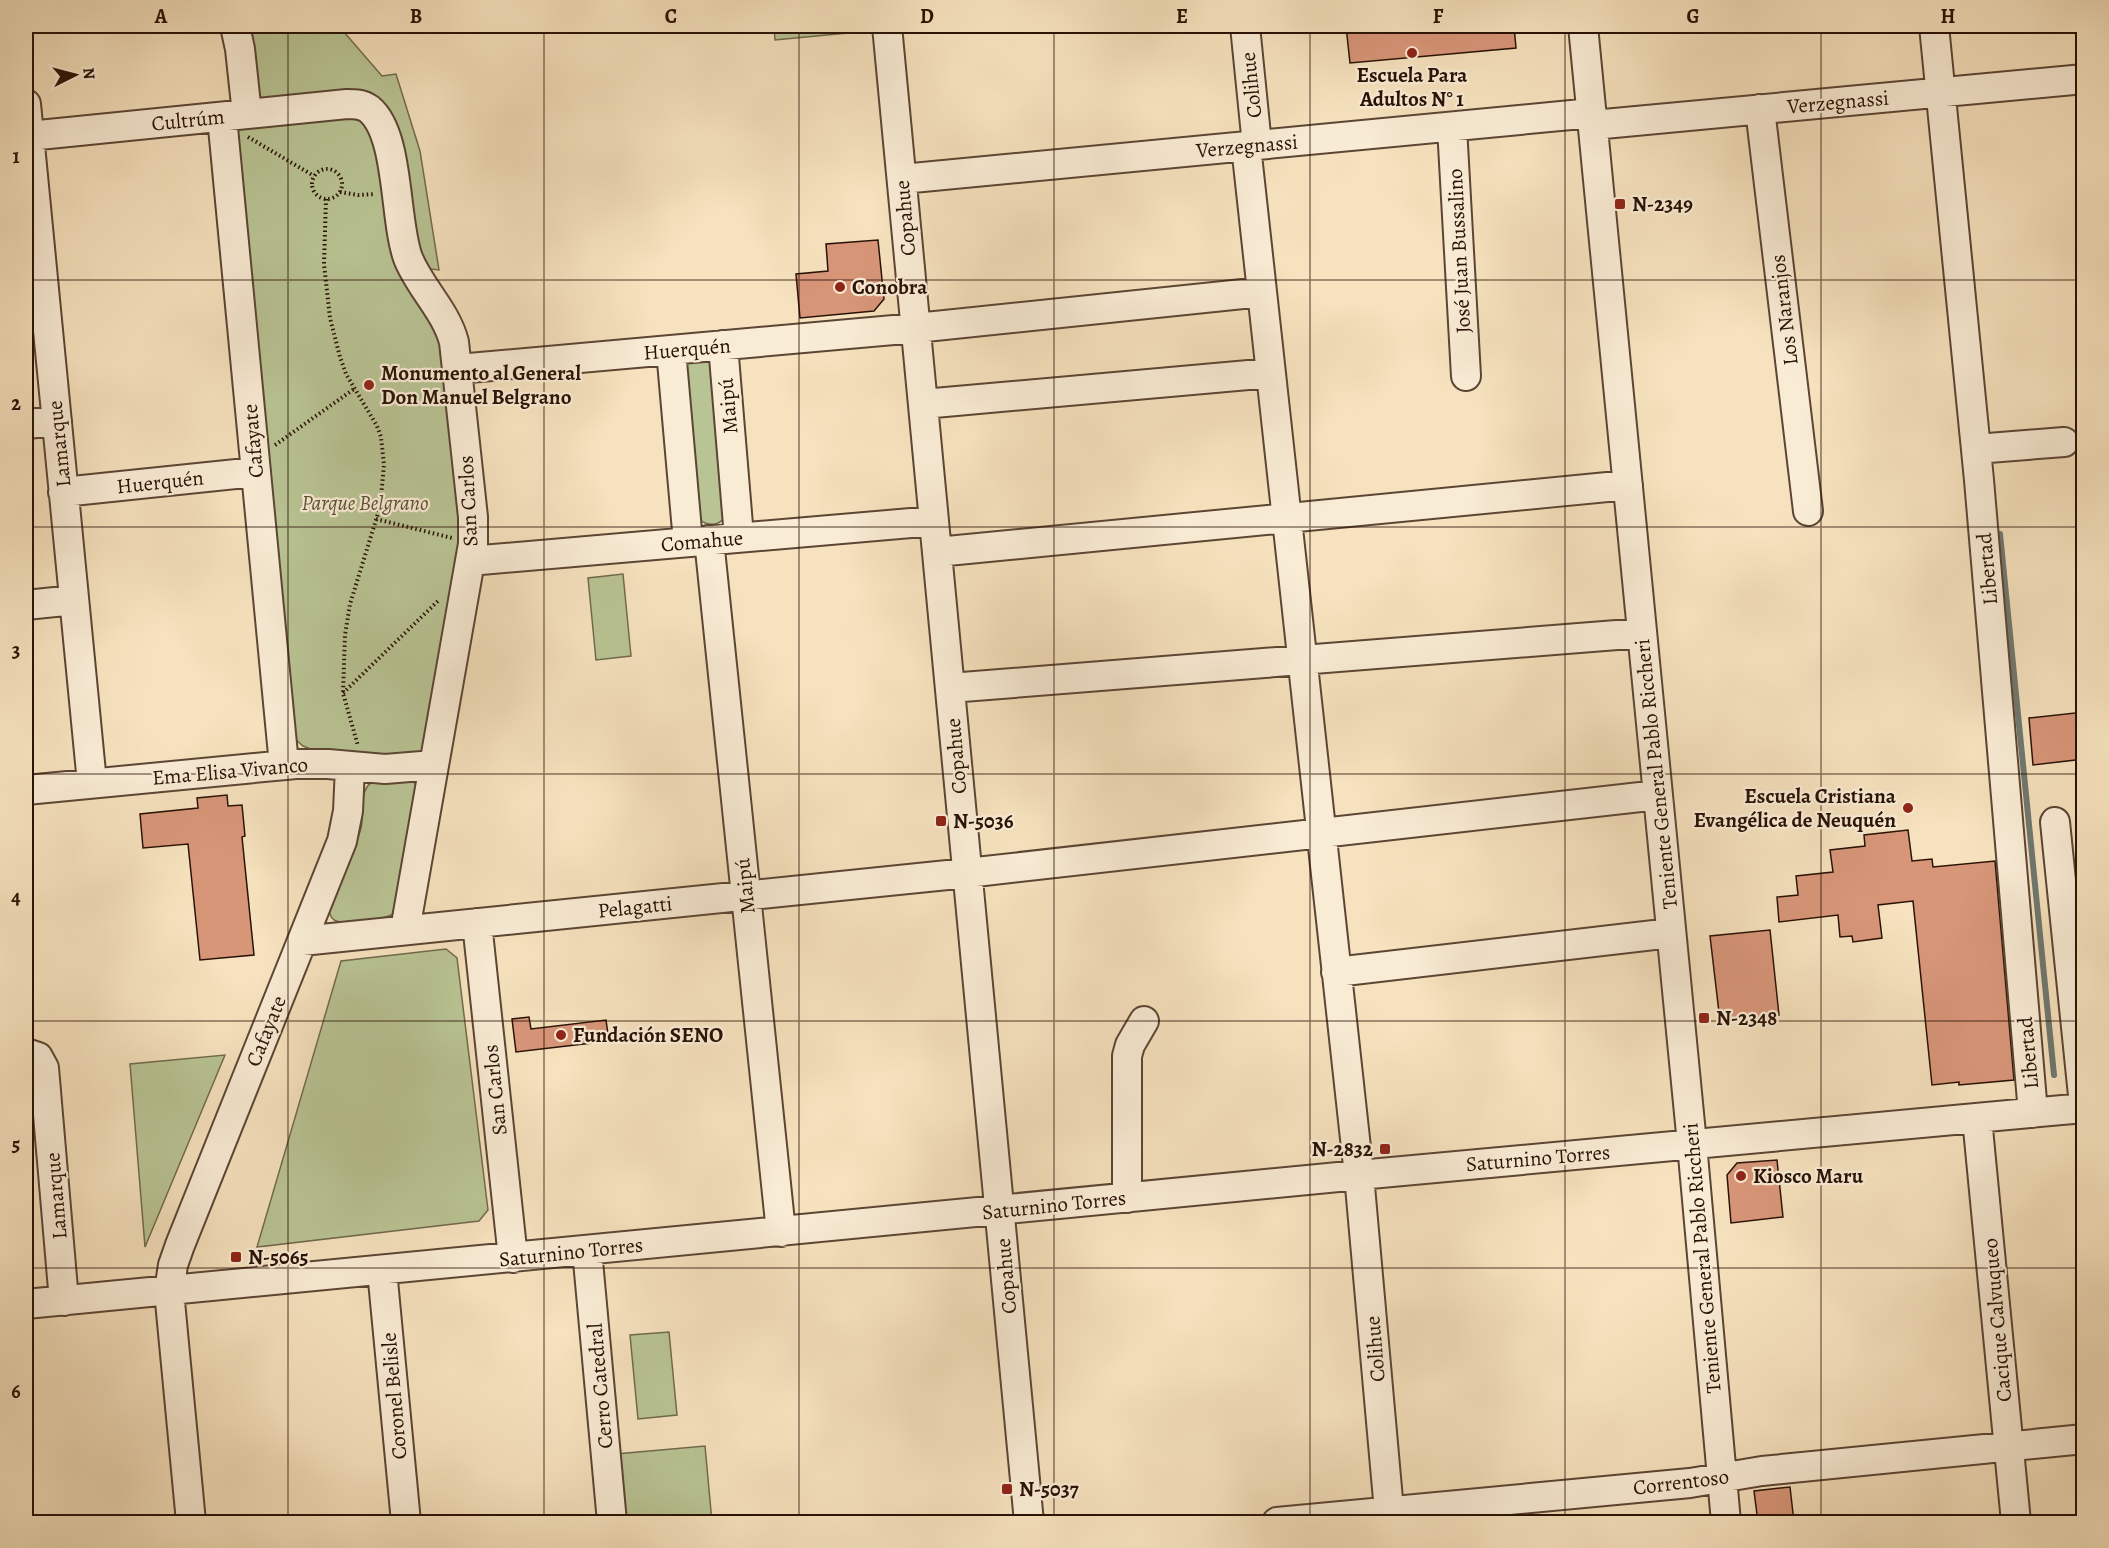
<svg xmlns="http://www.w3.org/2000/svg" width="2109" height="1548" font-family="Alegreya,serif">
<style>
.green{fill:#b9c494;stroke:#716a4d;stroke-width:1.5}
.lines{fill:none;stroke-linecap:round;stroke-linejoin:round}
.stream{stroke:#6f7870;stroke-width:6}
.building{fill:#d89679;stroke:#291106;stroke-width:1.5}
.minor-casing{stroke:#5c4534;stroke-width:32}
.path{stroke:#291106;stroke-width:4;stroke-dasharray:1.5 3;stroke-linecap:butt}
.minor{stroke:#f9ecd5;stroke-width:28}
.grid{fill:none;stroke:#291106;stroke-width:1.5;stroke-opacity:0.55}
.poi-dot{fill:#8f2418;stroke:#f9ecd5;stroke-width:2}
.labels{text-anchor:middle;stroke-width:4.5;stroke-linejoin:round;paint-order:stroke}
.poi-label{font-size:21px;font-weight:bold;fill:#291106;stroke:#f9ecd5;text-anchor:start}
.street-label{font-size:21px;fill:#291106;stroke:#f9ecd5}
.park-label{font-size:21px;font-style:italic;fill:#5b5038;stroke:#f9ecd5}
.neatline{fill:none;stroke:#291106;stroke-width:2}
.grid-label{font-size:20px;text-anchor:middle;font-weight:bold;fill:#291106}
</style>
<rect width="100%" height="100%" fill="#f6e2be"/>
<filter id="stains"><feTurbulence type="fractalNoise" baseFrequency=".00333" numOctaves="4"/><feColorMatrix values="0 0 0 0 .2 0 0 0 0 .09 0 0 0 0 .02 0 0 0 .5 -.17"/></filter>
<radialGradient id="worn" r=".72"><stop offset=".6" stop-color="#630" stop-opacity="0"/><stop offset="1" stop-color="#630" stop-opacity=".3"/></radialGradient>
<path class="green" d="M 246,26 L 334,26 L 344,32 L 382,76 L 396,74 L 420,151 L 439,270 L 431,269 L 422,264 L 384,113 L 262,99 L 258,96 Z
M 774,26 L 857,26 L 858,32 L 775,40 Z
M 364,116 L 443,330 L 465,521 L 428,744 L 421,754 L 328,756 L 303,746 L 295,739 L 234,129 Z
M 690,359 L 710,361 L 713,365 L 726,516 C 719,526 708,527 699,519 L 686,363 Z
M 623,574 L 631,656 L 596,660 L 588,578 Z
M 375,780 L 413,780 L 416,786 L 396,912 C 388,919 344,926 334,920 C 330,917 329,912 329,907 C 337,880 354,855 361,828 C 365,812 357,789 375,780 Z
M 446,949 L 457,958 L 488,1210 L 479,1221 L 257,1247 L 341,961 Z
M 225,1055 L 145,1247 L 130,1064 Z
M 669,1332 L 677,1415 L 638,1419 L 630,1335 Z
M 705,1446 L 712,1522 L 623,1522 L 616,1454 Z"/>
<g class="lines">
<path class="stream" d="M 2000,534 L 2054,1075"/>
</g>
<path class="building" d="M 1346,26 L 1514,26 L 1516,48 L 1350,63 Z
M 878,240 L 884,299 L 874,311 L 800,318 L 796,274 L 828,271 L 826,244 Z
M 2084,712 L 2084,759 L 2033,765 L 2029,718 Z
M 227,795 L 228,806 L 242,805 L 245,836 L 242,837 L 254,955 L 200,960 L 188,844 L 143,848 L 140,814 L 198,808 L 197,798 Z
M 1908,830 L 1912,861 L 1932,859 L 1933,867 L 1995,861 L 2014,1080 L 1959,1085 L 1959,1082 L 1932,1085 L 1913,901 L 1878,905 L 1882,938 L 1853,942 L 1852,936 L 1840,937 L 1838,915 L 1779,922 L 1777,897 L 1798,895 L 1796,876 L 1833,872 L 1830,850 L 1865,846 L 1864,835 Z
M 1770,930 L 1779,1015 L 1720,1021 L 1710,936 Z
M 529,1017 L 531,1029 L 606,1020 L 609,1041 L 516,1052 L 512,1019 Z
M 1777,1160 L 1783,1217 L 1731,1223 L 1727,1175 L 1737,1163 Z
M 1790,1487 L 1794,1522 L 1758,1522 L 1754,1491 Z"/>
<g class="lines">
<g class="minor-casing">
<path id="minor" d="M 235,26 L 240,49 L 247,114
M 887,26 L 1029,1522
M 1245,26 L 1257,145
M 1583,26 L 1692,1144 L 1726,1522
M 1934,26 L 1979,480 L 2033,1113
M 26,104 L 92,783
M 1760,109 L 1808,511
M 222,117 L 284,765
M 1593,125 L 2084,79
M 1452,127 L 1466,376
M 29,136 L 347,104 C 355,104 362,104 369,109 C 400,134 394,220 408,258 C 420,288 446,311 454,342 L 473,517 L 473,544 L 405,930
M 1246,146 L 1359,1175 L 1390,1522
M 902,179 L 1592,113
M 723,345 L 739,537
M 671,350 L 688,542
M 458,369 L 916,328 L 1262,292
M 923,404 L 1271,373
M 26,424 L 57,421
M 1976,449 L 2064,442
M 63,492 L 256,472
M 709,540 L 781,1232
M 937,552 L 1628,485
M 470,561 L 934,521
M 26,605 L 74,600
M 950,688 L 1642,633
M 26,790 L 296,764 L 328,764 L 385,769 L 434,765
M 2055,822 L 2084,1105
M 477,923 L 513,1258
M 302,941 L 967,873 L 1658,795
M 1336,972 L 1671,933
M 26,1053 L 38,1057 L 44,1068 L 64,1301
M 1977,1118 L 2016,1522
M 1127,1198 L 1127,1056 L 1130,1045 L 1144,1021
M 587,1250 L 612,1522
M 382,1270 L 406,1522
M 26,1304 L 1359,1175 L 2084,1108
M 191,1522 L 169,1291 L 173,1265 L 180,1245 L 342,841 L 348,811 L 350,767
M 1277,1522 L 1690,1483 L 1762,1471 L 2084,1439"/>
</g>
<path class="path" d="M 248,137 L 314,176
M312 184a15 15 0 1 1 30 0a15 15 0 1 1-30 0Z
M 340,192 L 358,195 L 375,194
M 326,199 L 324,264 L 330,318 L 340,357 L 346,374 L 377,426 L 381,437 L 384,465 L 380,507 L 350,604 L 345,635 L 343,693 L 358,746
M 275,445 L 354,389
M 376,519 L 452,538
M 343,693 L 438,601"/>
<use href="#minor" class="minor"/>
</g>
<path class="grid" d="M 288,26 L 288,1522M 544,26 L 544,1522M 799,26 L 799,1522M 1054,26 L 1054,1522M 1310,26 L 1310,1522M 1565,26 L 1565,1522M 1821,26 L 1821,1522M 26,280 L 2084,280M 26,527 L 2084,527M 26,774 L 2084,774M 26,1021 L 2084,1021M 26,1268 L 2084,1268"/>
<g class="poi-dot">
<circle cx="1412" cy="53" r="6"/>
<rect x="1614" y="198" width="12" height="12" rx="3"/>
<circle cx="840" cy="287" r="6"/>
<circle cx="369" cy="385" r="6"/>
<circle cx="1908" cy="808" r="6"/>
<rect x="935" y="815" width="12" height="12" rx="3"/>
<rect x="1698" y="1012" width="12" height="12" rx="3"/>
<circle cx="561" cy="1035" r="6"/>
<rect x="1379" y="1143" width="12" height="12" rx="3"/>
<circle cx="1741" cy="1176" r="6"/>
<rect x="230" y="1251" width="12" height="12" rx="3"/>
<rect x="1001" y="1483" width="12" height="12" rx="3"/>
</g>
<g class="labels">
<g class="poi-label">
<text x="1412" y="82" text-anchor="middle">Escuela Para<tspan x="1412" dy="24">Adultos N° 1</tspan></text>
<text x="1632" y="211">N-2349</text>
<text x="852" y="294">Conobra</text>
<text x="381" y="380">Monumento al General<tspan x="381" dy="24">Don Manuel Belgrano</tspan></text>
<text x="1896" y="803" text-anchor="end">Escuela Cristiana<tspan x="1896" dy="24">Evangélica de Neuquén</tspan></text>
<text x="953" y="828">N-5036</text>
<text x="1716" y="1025">N-2348</text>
<text x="573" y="1042">Fundación SENO</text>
<text x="1373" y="1156" text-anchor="end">N-2832</text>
<text x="1753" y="1183">Kiosco Maru</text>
<text x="248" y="1264">N-5065</text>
<text x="1019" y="1496">N-5037</text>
</g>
<g class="street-label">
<text transform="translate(1251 85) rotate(-96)" y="7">Colihue</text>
<text transform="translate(1838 102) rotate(-5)" y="7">Verzegnassi</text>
<text transform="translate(188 120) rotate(-6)" y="7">Cultrúm</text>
<text transform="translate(1247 146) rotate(-5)" y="7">Verzegnassi</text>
<text transform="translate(905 218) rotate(-95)" y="7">Copahue</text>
<text transform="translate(1459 251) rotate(-93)" y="7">José Juan Bussalino</text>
<text transform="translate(1784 310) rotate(-97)" y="7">Los Naranjos</text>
<text transform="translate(687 349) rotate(-5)" y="7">Huerquén</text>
<text transform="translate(728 406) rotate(-95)" y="7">Maipú</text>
<text transform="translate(253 441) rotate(-95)" y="7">Cafayate</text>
<text transform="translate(59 444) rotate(-96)" y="7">Lamarque</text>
<text transform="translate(160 482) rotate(-6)" y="7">Huerquén</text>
<text transform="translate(468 501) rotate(-93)" y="7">San Carlos</text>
<text transform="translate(702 541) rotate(-5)" y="7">Comahue</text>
<text transform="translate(1987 569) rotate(-95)" y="7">Libertad</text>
<text transform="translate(956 756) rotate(-95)" y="7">Copahue</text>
<text transform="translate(230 771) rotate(-5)" y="7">Ema Elisa Vivanco</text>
<text transform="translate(1656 774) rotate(-96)" y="7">Teniente General Pablo Riccheri</text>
<text transform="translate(745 886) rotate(-96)" y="7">Maipú</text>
<text transform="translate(635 907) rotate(-6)" y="7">Pelagatti</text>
<text transform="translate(266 1031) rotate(-68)" y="7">Cafayate</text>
<text transform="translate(2028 1053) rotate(-95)" y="7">Libertad</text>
<text transform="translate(495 1090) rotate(-96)" y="7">San Carlos</text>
<text transform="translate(1538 1158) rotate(-5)" y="7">Saturnino Torres</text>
<text transform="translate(56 1196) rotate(-95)" y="7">Lamarque</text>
<text transform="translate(1054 1205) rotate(-6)" y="7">Saturnino Torres</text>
<text transform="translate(571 1252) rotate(-6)" y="7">Saturnino Torres</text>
<text transform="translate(1702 1258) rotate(-95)" y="7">Teniente General Pablo Riccheri</text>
<text transform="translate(1006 1276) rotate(-95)" y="7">Copahue</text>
<text transform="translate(1997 1320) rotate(-95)" y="7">Cacique Calvuqueo</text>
<text transform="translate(1375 1349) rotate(-95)" y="7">Colihue</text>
<text transform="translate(600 1386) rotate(-95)" y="7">Cerro Catedral</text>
<text transform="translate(394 1396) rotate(-95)" y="7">Coronel Belisle</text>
<text transform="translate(1681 1482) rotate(-7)" y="7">Correntoso</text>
</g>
<g class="park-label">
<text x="365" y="510">Parque Belgrano</text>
</g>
</g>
<rect width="2109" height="1548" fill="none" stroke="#f6e2be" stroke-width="66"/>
<g transform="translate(75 75) rotate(84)" stroke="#f9ecd5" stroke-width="4.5" paint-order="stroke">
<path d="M0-4.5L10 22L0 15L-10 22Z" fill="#291106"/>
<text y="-9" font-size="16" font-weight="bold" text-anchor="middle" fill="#291106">N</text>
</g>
<rect x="33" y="33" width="2043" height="1482" class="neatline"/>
<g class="grid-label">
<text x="161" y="23">A</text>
<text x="416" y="23">B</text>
<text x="671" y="23">C</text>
<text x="927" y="23">D</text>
<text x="1182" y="23">E</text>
<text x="1438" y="23">F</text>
<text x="1693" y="23">G</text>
<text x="1948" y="23">H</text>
<text x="16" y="163">1</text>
<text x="16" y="410">2</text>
<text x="16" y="657">3</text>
<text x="16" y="904">4</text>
<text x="16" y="1151">5</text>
<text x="16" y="1398">6</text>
</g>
<rect width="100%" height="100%" filter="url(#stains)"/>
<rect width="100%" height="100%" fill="url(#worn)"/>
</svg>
